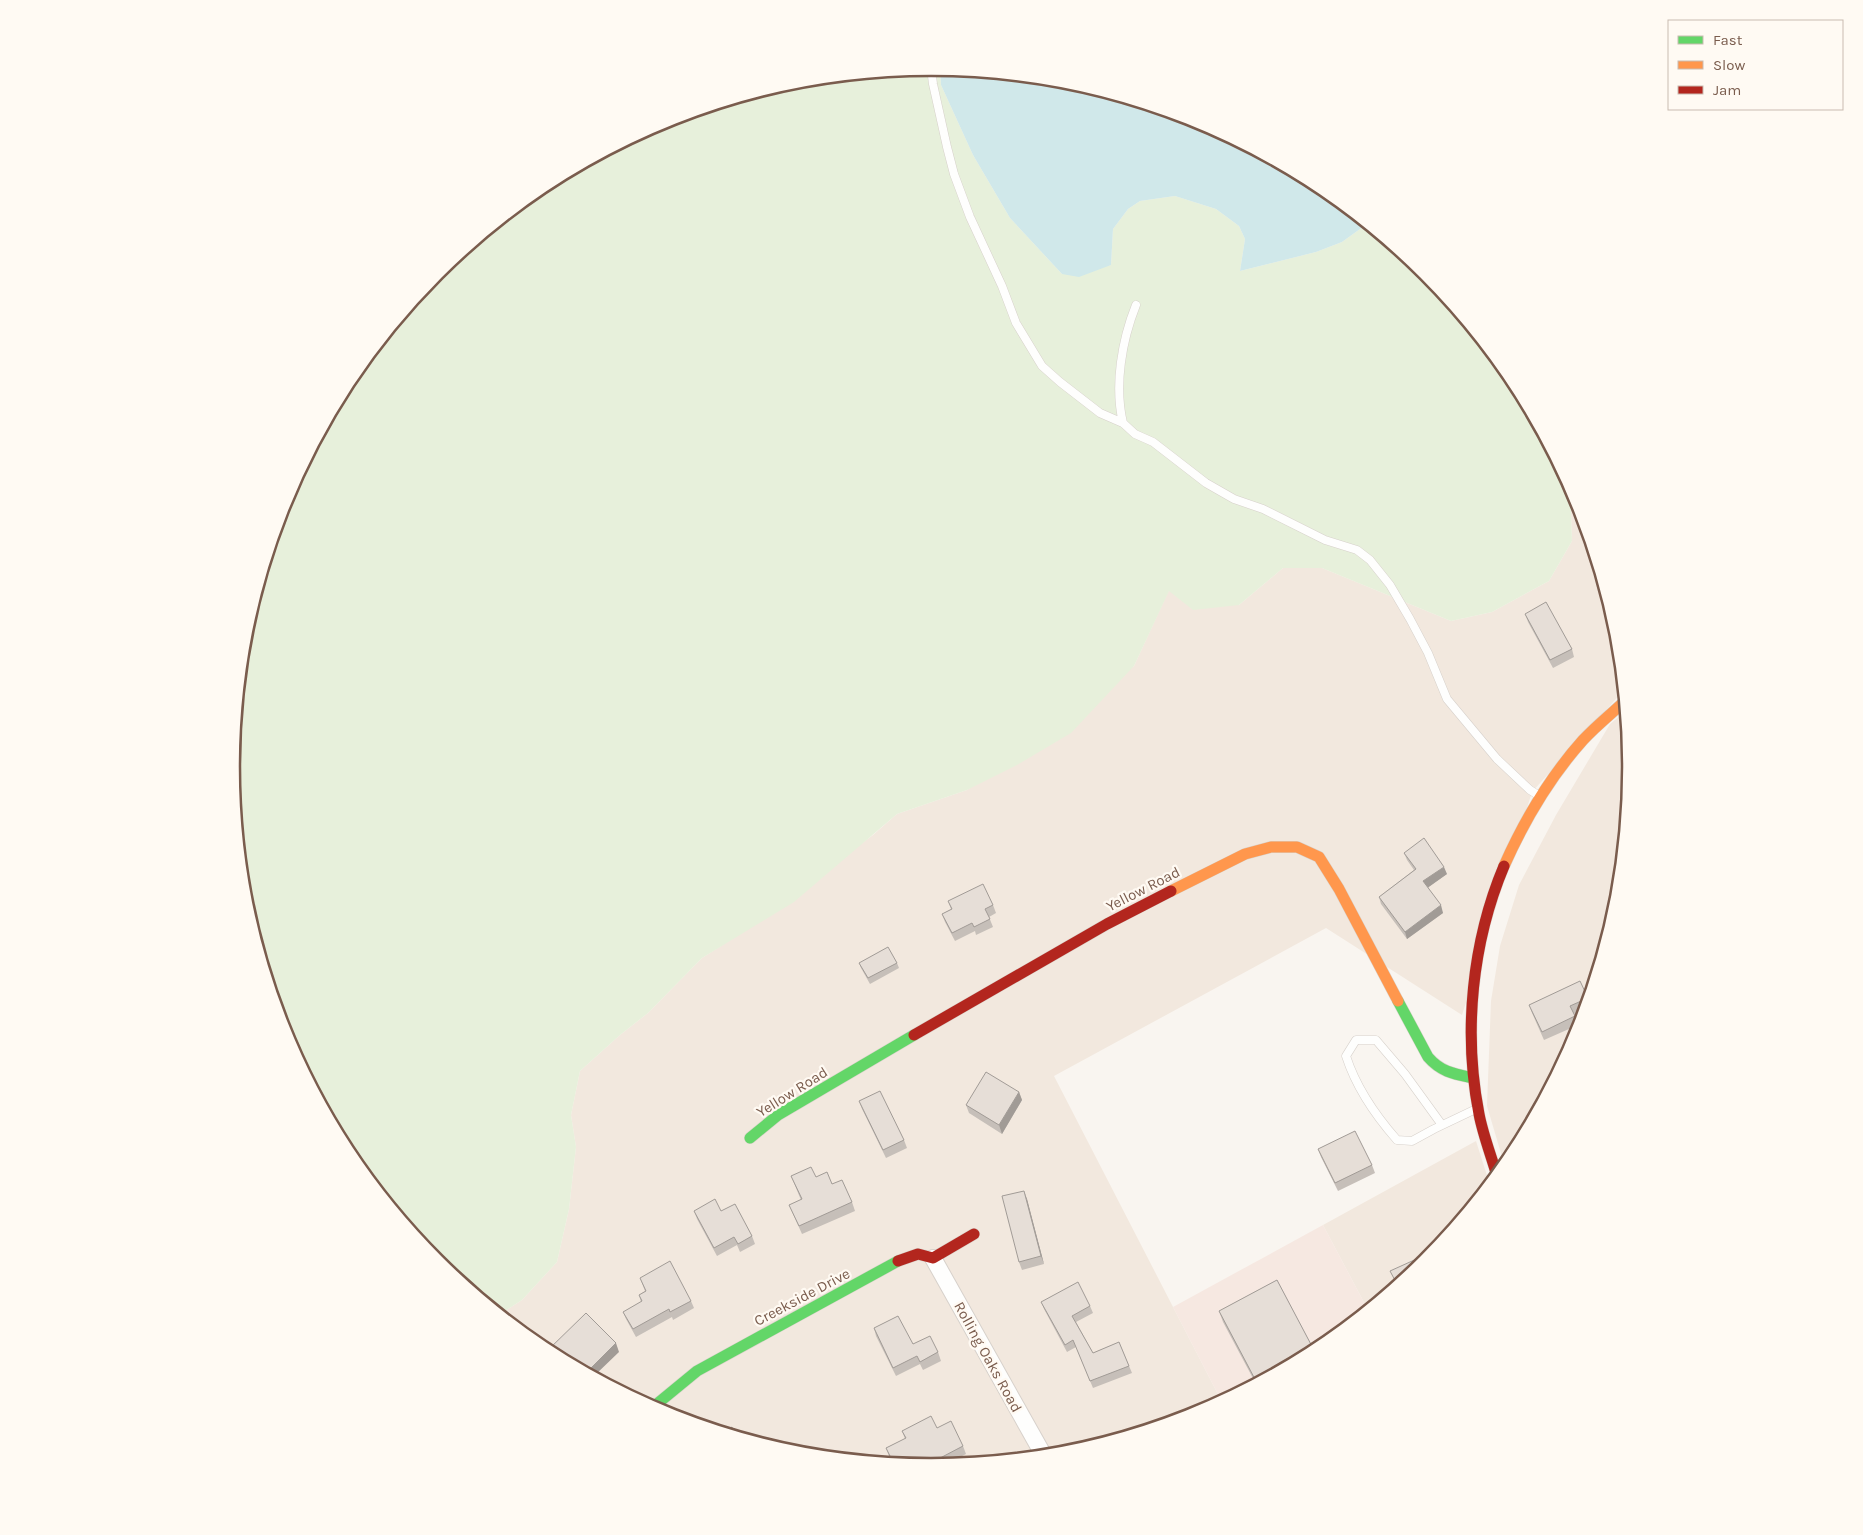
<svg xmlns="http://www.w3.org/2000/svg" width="1863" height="1535" font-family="Karla,sans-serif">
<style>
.residential{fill:#f2e8de}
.commercial{fill:#f6e8e1}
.green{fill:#e7f0db}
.water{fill:#d0e8ea}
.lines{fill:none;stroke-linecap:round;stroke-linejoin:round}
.lane-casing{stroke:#d7d1cb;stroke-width:9}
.street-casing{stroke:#d7d1cb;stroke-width:18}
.fast-casing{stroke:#d9d2cb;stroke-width:12}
.slow-casing{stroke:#d9d2cb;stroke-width:12}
.jam-casing{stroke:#d9d2cb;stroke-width:12}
.lane{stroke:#fefefd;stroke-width:8}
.street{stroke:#fefefd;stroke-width:16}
.fast{stroke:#63d668;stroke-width:11}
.slow{stroke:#ff974d;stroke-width:11}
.jam{stroke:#b3261e;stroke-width:11}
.wall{fill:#c6bfb9}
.shaded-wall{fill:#a19b96}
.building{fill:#e6ded7;stroke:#a19b96}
.labels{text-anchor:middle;stroke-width:4.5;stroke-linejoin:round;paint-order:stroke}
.street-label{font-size:15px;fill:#7a5c4d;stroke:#fffaf3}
.rim{fill:none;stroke:#7a5c4d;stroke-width:2.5}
</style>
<rect width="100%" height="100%" fill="#f9f5f0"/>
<path class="residential" d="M 1570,484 L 1578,500 L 1618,631 L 1624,690 L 1532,792 L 1462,1015 L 1326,928 L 1054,1076 L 1222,1402 L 1199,1414 L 1068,1454 L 931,1467 L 795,1454 L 663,1414 L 542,1349 L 500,1314 L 522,1300 L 557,1262 L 569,1209 L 576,1147 L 571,1115 L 580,1071 L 620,1035 L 648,1013 L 702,958 L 743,932 L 873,835 L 897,814 L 967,790 L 1134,666 L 1169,590 L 1239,605 L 1283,568 L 1322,568 L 1451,621 L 1492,612 L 1549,581 L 1572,541 Z
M 1626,711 L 1631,768 L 1618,904 L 1609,935 L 1599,940 L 1604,950 L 1578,1036 L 1513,1157 L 1505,1167 L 1487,1106 L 1491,1001 L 1500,946 L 1519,885 L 1556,815 L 1610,724 Z
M 1476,1141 L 1490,1185 L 1426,1263 L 1368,1310 L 1323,1225 Z"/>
<path class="commercial" d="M 1323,1225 L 1368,1310 L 1320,1350 L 1222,1402 L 1173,1307 Z"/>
<path class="green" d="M 932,68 L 940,68 L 941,85 L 973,155 L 1010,218 L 1062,274 L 1111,265 L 1113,229 L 1128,209 L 1140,201 L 1175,196 L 1216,209 L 1239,226 L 1245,239 L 1240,271 L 1316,252 L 1342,242 L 1367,224 L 1427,273 L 1514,379 L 1570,484 L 1572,541 L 1549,581 L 1492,612 L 1451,621 L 1322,568 L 1283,568 L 1239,605 L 1193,610 L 1169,591 L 1134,666 L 1071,733 L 1017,765 L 967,790 L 897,814 L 794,902 L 702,958 L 648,1013 L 620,1035 L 580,1071 L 571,1115 L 576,1147 L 569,1209 L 557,1262 L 522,1300 L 500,1314 L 436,1262 L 349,1156 L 285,1035 L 245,904 L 232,767 L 245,631 L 285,499 L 350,378 L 437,272 L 543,185 L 664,121 L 795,81 Z"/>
<path class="water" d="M 940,68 L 1068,81 L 1200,121 L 1321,186 L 1367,224 L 1342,242 L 1316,252 L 1240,271 L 1245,239 L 1239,226 L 1216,209 L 1175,196 L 1140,201 L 1128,209 L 1113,229 L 1111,265 L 1079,277 L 1062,274 L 1010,218 L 973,155 L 941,85 Z"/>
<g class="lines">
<g class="lane-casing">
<path id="lane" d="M 931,68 L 933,84 L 947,147 L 954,174 L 970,217 L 1002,286 L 1016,323 L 1042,366 L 1060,382 L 1100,413 L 1123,423 L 1135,434 L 1153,442 L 1206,483 L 1234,499 L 1263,509 L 1325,540 L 1357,550 L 1370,560 L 1390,585 L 1410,619 L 1428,653 L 1447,699 L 1497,759 L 1530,790 L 1538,795
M 1123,423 C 1114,385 1122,340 1136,305
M 1442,1125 L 1405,1074 L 1376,1040 L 1356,1040 L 1346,1056 C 1356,1087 1375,1115 1397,1140 L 1412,1141 L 1434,1129 L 1476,1109"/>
</g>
<g class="street-casing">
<path id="street" d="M 933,1258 L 1044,1456"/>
</g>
<g class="fast-casing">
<path id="fast" d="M 1398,1001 L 1428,1057 C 1441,1072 1454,1074 1473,1078
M 750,1138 L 778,1115 L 914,1035
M 652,1408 L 697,1371 L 898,1261"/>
</g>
<g class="slow-casing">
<path id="slow" d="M 1504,866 C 1524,821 1549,778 1583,740 C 1596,726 1611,714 1625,701
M 1171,891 L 1245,854 L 1271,847 L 1297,847 L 1319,857 L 1339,889 L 1398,1001"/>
</g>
<g class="jam-casing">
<path id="jam" d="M 914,1035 L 1107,924 L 1171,891
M 1497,1176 C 1491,1155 1483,1135 1479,1114 C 1463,1032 1472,942 1504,866
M 898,1261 L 918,1254 L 933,1258 L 974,1234"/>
</g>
<use href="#lane" class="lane"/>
<use href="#street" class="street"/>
<use href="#fast" class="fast"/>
<use href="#slow" class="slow"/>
<use href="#jam" class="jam"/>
</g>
<path class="wall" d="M 1525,614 L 1572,649 L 1574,657 L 1553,668 L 1528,622 Z
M 1404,853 L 1447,874 L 1428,887 L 1443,913 L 1407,939 L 1381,904 L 1379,897 L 1414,870 L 1407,860 Z
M 948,901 L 993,905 L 996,913 L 989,917 L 993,927 L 976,935 L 975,931 L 955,941 L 945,922 L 942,914 L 951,909 Z
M 859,963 L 897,963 L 899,968 L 870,984 L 861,968 Z
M 1588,998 L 1589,1001 L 1587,1008 L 1574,1014 L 1578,1025 L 1544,1040 L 1532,1013 L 1529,1005 Z
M 1019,1092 L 1022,1100 L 1002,1134 L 969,1113 L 966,1105 Z
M 859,1101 L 904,1140 L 907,1148 L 886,1158 L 862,1109 Z
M 1318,1149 L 1372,1165 L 1375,1173 L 1338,1191 L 1321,1157 Z
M 791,1176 L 816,1177 L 832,1184 L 852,1202 L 855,1211 L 802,1234 L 789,1205 L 801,1200 Z
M 1027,1199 L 1044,1264 L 1022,1270 L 1019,1262 Z
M 694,1211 L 721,1211 L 752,1236 L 755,1244 L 740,1252 L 737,1245 L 717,1256 L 697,1219 Z
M 640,1278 L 691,1301 L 694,1308 L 673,1320 L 672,1317 L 636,1337 L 626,1319 L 623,1312 L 641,1302 L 639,1295 L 645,1291 Z
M 1277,1280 L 1315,1352 L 1256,1384 L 1223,1322 L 1219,1311 Z
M 1041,1302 L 1090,1306 L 1093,1313 L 1076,1322 L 1093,1353 L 1119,1342 L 1132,1373 L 1093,1388 L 1076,1347 L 1067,1352 L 1044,1309 Z
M 874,1328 L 913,1344 L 938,1352 L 941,1361 L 923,1370 L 920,1364 L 896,1376 L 876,1336 Z
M 937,1428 L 963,1446 L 966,1454 L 942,1466 L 931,1468 L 892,1464 L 886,1448 L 905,1439 L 902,1431 Z"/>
<path class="shaded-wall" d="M 1444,867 L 1447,874 L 1426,889 L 1423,881 Z
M 1441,905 L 1443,913 L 1407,939 L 1405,932 Z
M 1019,1092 L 1022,1100 L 1002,1134 L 999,1125 Z
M 1024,1191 L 1027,1199 L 1044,1264 L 1041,1256 Z
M 616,1343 L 619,1352 L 593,1377 L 586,1373 Z"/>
<path class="building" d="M 1546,602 L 1572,649 L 1550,660 L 1525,614 Z
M 1424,838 L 1444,867 L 1423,881 L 1441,905 L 1405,932 L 1379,897 L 1416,869 L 1404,853 Z
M 983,884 L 993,905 L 985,909 L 990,919 L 974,927 L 972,923 L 952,933 L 942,914 L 952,909 L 948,901 Z
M 888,947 L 897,963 L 868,978 L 859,963 Z
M 1580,981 L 1588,998 L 1570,1006 L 1575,1016 L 1542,1032 L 1529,1005 Z
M 986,1072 L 1019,1092 L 999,1125 L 966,1105 Z
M 880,1091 L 904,1140 L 883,1150 L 859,1101 Z
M 1355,1131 L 1372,1165 L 1335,1183 L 1318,1149 Z
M 811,1167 L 816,1177 L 827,1172 L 832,1184 L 842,1180 L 852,1202 L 799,1226 L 789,1205 L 802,1199 L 791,1176 Z
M 1024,1191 L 1041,1256 L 1019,1262 L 1002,1196 Z
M 715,1199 L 721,1211 L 735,1204 L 752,1236 L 738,1244 L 734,1237 L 714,1248 L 694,1211 Z
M 1421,1257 L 1424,1264 L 1398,1286 L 1390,1271 Z
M 670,1261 L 691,1301 L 670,1312 L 669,1309 L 633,1329 L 623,1312 L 642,1301 L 639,1295 L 646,1291 L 640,1278 Z
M 1277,1280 L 1315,1352 L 1257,1383 L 1219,1311 Z
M 1078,1282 L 1090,1306 L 1072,1316 L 1093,1353 L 1119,1342 L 1129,1366 L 1090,1381 L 1073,1340 L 1065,1345 L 1041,1302 Z
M 586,1313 L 616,1343 L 586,1373 L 549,1353 L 547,1351 Z
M 898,1316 L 913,1344 L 930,1336 L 938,1352 L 920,1362 L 917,1356 L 893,1368 L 874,1328 Z
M 931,1416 L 937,1428 L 951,1421 L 963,1446 L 923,1467 L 907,1465 L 905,1461 L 898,1464 L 894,1464 L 886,1448 L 906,1438 L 902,1431 Z
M 731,1427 L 746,1436 L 745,1439 L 727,1433 Z"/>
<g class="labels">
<g class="street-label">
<text transform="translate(1143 889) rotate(-27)" y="5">Yellow Road</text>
<text transform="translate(792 1092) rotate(-32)" y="5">Yellow Road</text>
<text transform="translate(802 1297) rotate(-28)" y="5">Creekside Drive</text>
<text transform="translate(988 1357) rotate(61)" y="5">Rolling Oaks Road</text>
</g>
</g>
<path d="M0 0H1863V1535H0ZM240 767a691 691 0 1 1 1382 0a691 691 0 1 1-1382 0Z" fill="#fffaf3" fill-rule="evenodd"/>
<path class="rim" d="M240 767a691 691 0 1 1 1382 0a691 691 0 1 1-1382 0Z"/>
<rect x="1668" y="20" width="175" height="90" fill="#fffaf3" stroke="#cabbb1"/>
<rect x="1678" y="36" width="25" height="8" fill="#63d668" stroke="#cabbb1"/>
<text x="1713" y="45" font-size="15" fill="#7a5c4d">Fast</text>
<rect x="1678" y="61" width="25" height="8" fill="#ff974d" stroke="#cabbb1"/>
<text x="1713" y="70" font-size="15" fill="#7a5c4d">Slow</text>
<rect x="1678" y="86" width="25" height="8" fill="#b3261e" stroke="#cabbb1"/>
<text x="1713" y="95" font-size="15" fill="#7a5c4d">Jam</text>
</svg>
